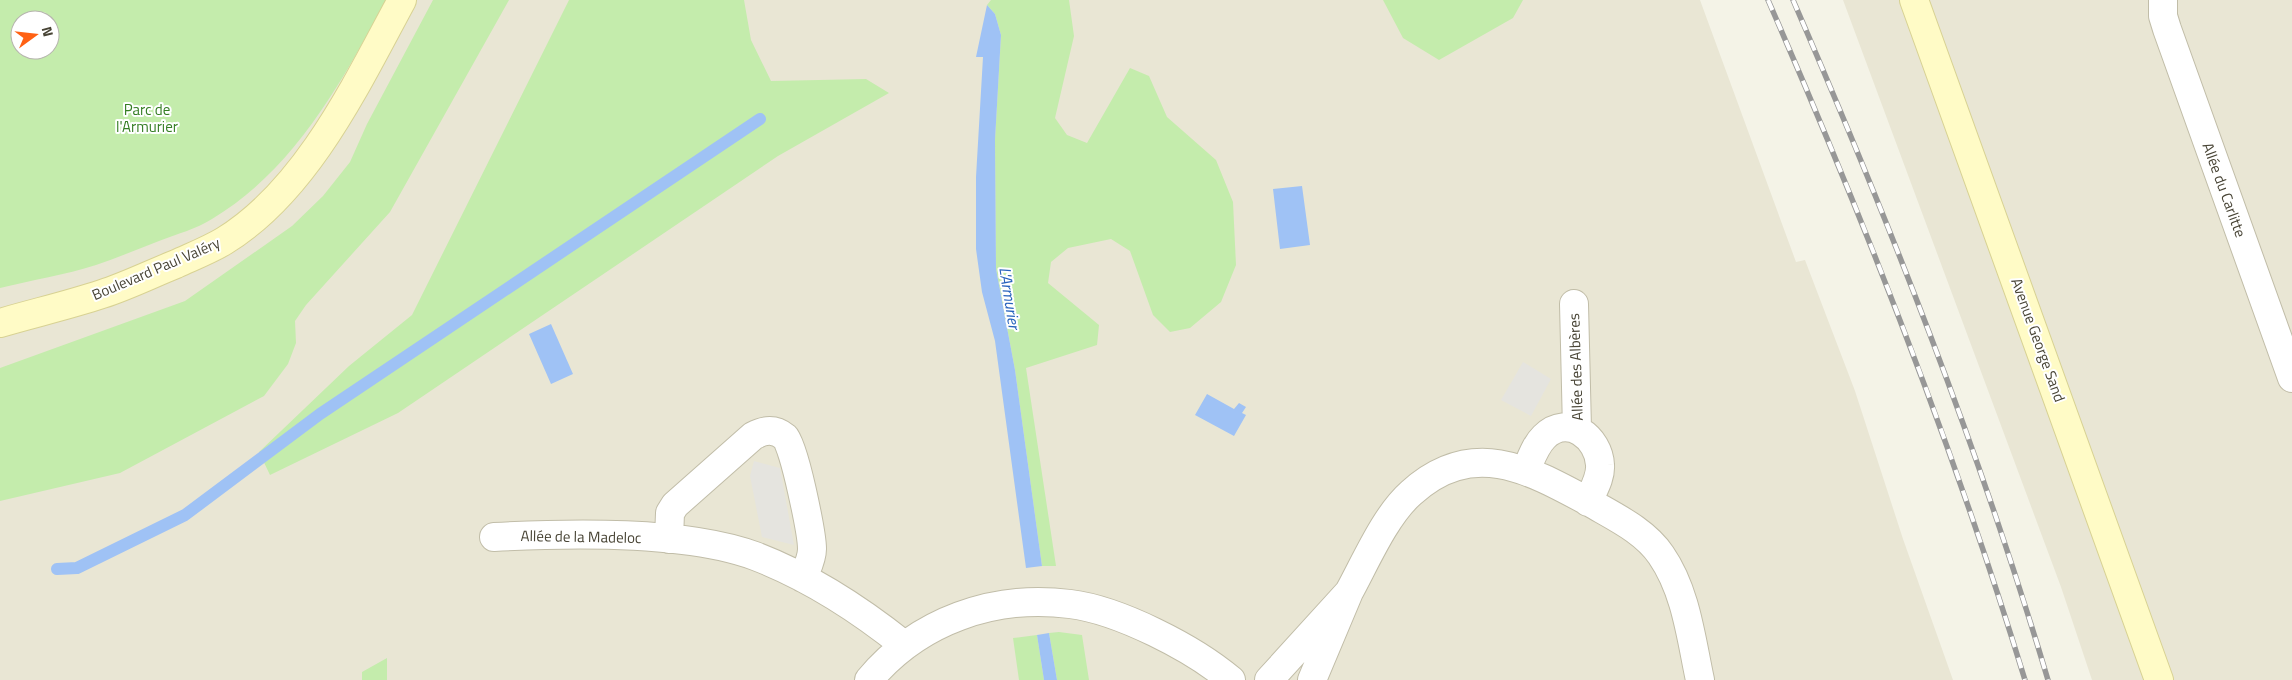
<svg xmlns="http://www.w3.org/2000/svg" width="2292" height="680" font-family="'Titillium Web',sans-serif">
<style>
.residential{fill:#e9e6d4;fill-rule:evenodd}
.green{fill:#c4ecac;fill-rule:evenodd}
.parking{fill:#e5e4df}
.water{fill:#9fc2f5}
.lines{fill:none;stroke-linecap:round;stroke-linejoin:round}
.stream{stroke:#9fc2f5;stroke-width:12}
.street-casing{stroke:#c1bda8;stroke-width:30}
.secondary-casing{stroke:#d8d293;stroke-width:30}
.street{stroke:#fff;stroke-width:28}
.secondary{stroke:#fffbc6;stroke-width:28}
.rail-casing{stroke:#979797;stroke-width:5.5}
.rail{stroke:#fff;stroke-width:4;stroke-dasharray:11;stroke-linecap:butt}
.labels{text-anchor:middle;stroke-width:4;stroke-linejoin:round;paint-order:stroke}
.park-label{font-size:15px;fill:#367e24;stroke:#fff}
.street-label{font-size:15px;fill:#484435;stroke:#fff}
.water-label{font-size:16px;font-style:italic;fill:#2662bc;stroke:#fff}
</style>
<rect width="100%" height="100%" fill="#f4f3e7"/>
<path class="residential" d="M 0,0 L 1700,0 L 1796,262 L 1805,260 L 1855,391 L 1903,539 L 1953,680 L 0,680 ZM 20,20 L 50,20 L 50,50 L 20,50 Z
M 1843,0 L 2292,0 L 2292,680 L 2092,680 L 2061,587 Z"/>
<path class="green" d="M 0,0 L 386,0 C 342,82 294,170 212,219 C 196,229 177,234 159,241 C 138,249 117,258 96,265 C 65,275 32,280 0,288 ZM 20,20 L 50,20 L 50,50 L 20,50 Z
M 433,0 L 509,0 L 390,212 L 306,305 L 295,321 L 296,343 L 288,364 L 264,396 L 120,473 L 0,501 L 0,368 L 185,301 L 292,226 L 323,196 L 350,162 L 367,124 Z
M 569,0 L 744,0 L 751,40 L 771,81 L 866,79 L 889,93 L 778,156 L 398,413 L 270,475 L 259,452 L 349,366 L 412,315 Z
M 991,0 L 1069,0 L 1074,36 L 1055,118 L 1067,135 L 1087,143 L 1130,68 L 1149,76 L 1167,117 L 1216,160 L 1233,202 L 1236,265 L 1221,302 L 1190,328 L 1170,332 L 1153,315 L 1130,251 L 1111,239 L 1068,248 L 1051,262 L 1048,283 L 1099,325 L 1097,345 L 1026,368 L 1056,566 L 1042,566 L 1015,370 L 996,269 L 995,140 L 1001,35 L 995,14 L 987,5 Z
M 1383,0 L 1523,0 L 1513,18 L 1439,60 L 1403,38 Z
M 1059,632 L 1082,635 L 1089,680 L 1057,680 L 1049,633 Z
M 1037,635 L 1044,680 L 1019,680 L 1013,638 Z
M 387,658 L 387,680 L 362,680 L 362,672 Z"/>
<path class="parking" d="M 1523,362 L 1551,379 L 1531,416 L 1501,400 Z
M 754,461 L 780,468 L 794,545 L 762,537 L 750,476 Z"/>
<path class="water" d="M 987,5 L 995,14 L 1001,35 L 995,140 L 996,269 L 1015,370 L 1042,566 L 1026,568 L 995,341 L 982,292 L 976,249 L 976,177 L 983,57 L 976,57 Z
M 1302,186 L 1310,245 L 1280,249 L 1273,189 Z
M 551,324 L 573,374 L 551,384 L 529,334 Z
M 1207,394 L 1234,409 L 1239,403 L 1246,407 L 1242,413 L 1246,415 L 1234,436 L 1195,415 Z
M 1049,633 L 1057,680 L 1044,680 L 1037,635 Z"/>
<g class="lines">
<path class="stream" d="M 57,569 L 77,568 L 185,515 L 320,414 L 760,119"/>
<g class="street-casing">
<path id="street" d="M 2163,0 L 2163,16 L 2167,29 L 2292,378
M 1574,304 L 1577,429
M 1526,470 C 1531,459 1535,446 1544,437 C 1568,413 1599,438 1600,465 C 1601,478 1593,490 1588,502
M 494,537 C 569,533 684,530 755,556 C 810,577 859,609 904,645
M 669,539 L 670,513 L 675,505 L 753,436 C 764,430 774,428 785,437 C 794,445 812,534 812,549 C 812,559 807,568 803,578
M 1349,592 C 1366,561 1385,516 1411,493 C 1473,437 1530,470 1591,503 C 1615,517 1645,531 1661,555 C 1686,591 1691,638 1700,680
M 869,680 C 918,621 994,594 1070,604 C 1119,610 1193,648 1231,680
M 1269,680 L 1349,592 L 1312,680"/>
</g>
<g class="secondary-casing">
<path id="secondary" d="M 1914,0 L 2159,680
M 0,323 C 34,313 69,305 102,294 C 127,286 151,274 176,264 C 191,257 209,250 224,241 C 307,190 357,83 402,0"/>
</g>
<use href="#street" class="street"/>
<use href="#secondary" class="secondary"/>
<g class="rail-casing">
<path id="rail" d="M 1768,0 C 1865,222 1954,448 2025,680
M 1793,0 C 1889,222 1979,448 2048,680"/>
</g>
<use href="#rail" class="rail"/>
</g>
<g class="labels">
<g class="park-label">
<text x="147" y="115">Parc de<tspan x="147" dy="17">l'Armurier</tspan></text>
</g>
<g class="street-label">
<text transform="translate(2224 190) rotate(70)" y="5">Allée du Carlitte</text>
<text transform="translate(156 269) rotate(-23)" y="5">Boulevard Paul Valéry</text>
<text transform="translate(2038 340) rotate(70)" y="5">Avenue George Sand</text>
<text transform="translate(1576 367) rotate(-92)" y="5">Allée des Albères</text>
<text transform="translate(581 537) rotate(1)" y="5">Allée de la Madeloc</text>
</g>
<g class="water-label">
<text transform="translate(1010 298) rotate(81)" y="6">L'Armurier</text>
</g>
</g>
<g transform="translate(35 35) rotate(75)"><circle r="24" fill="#ffffff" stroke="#b6b4ae"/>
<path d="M0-4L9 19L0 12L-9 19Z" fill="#ff6113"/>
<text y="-8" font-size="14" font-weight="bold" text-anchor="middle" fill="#484435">N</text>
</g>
</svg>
